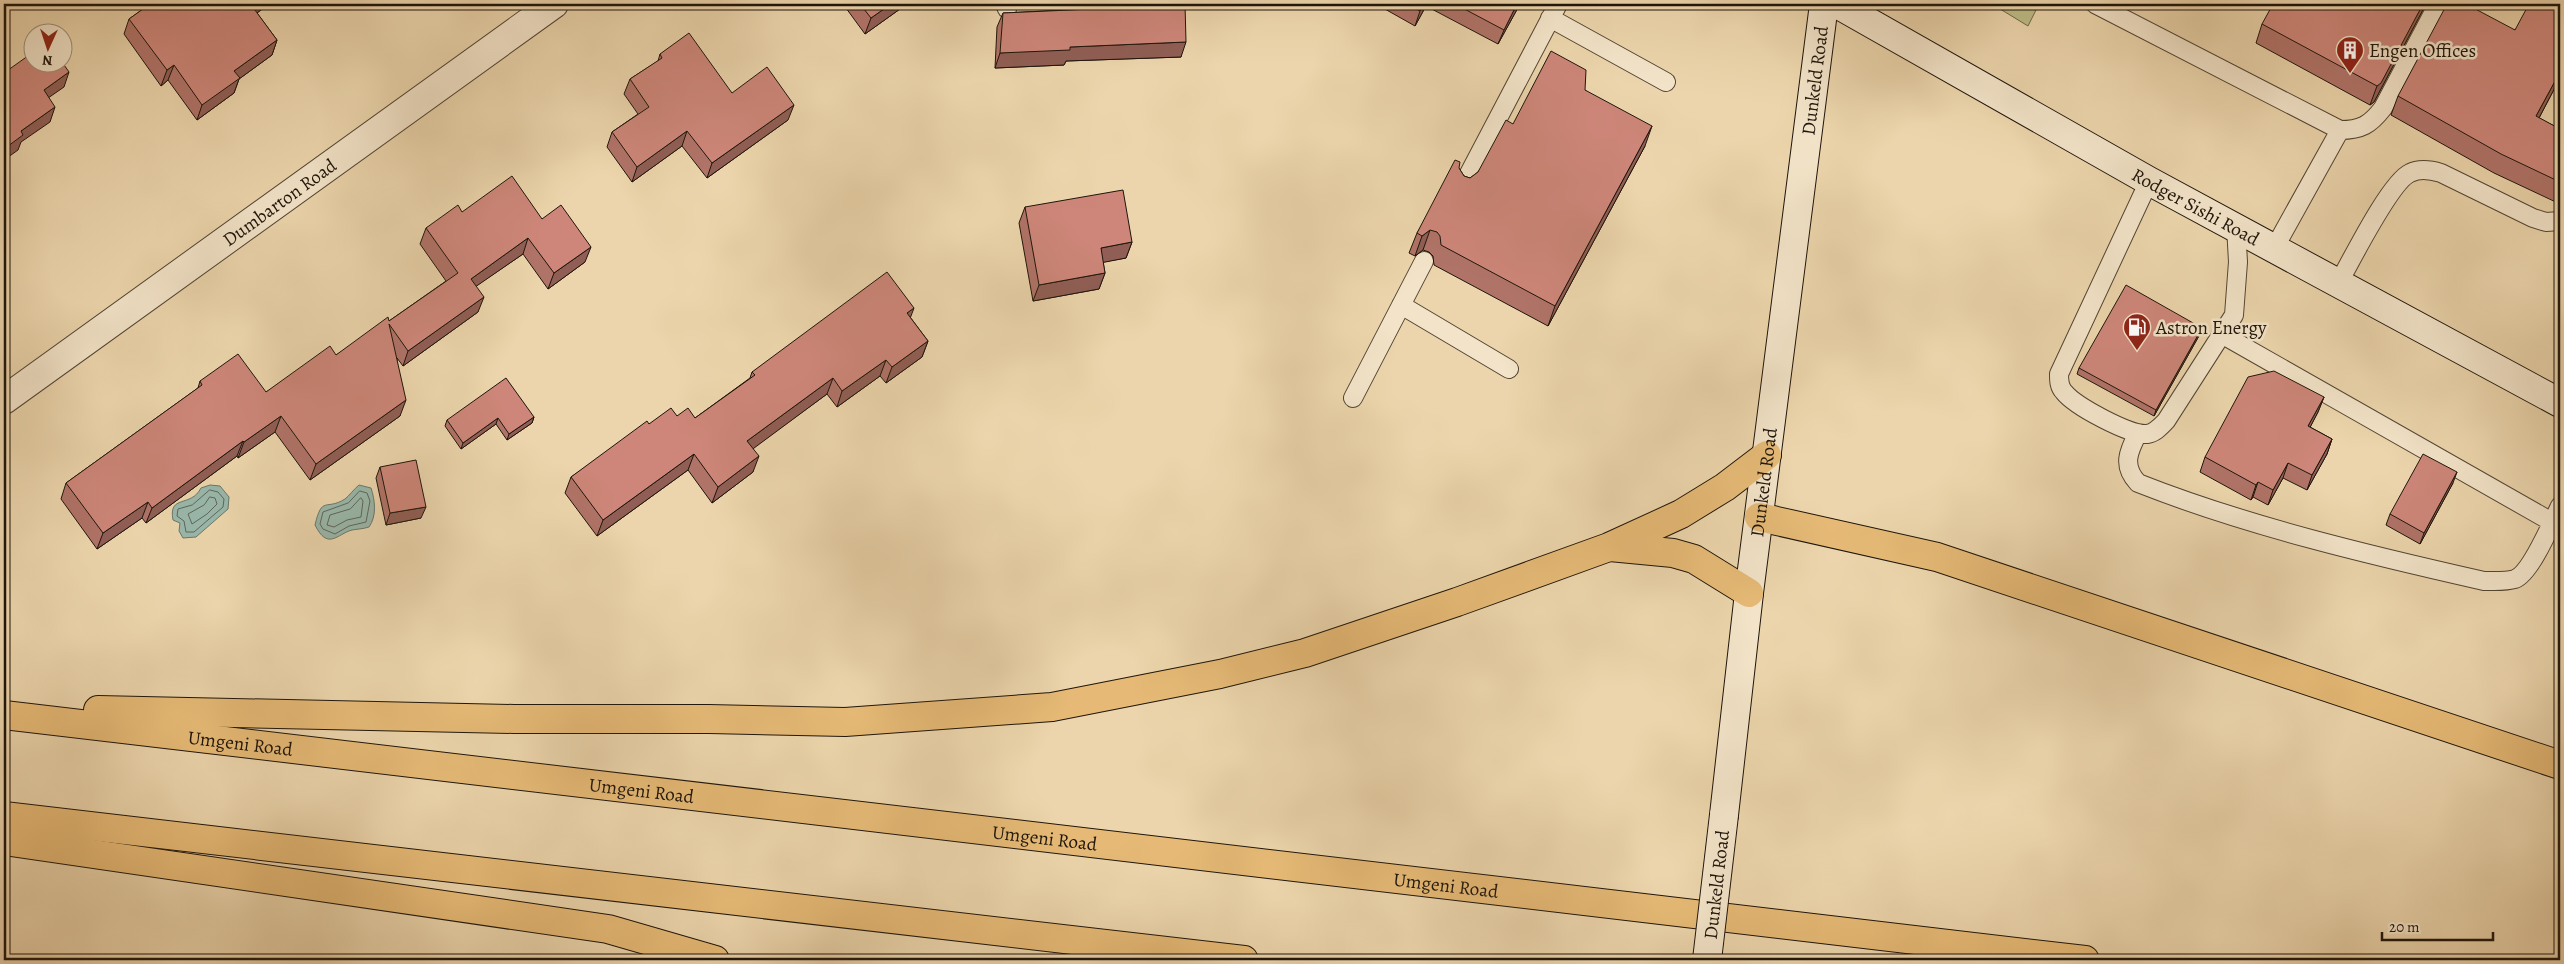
<svg xmlns="http://www.w3.org/2000/svg" width="2564" height="964" font-family="Alegreya,serif">
<style>
.green{fill:#bdbc86;stroke:#6e6848}
.water{fill:#99b8ab;stroke:#68776b}
.lines{fill:none;stroke-linecap:round;stroke-linejoin:round}
.shore{stroke:#5c665b;stroke-width:1}
.lane-casing{stroke:#524533;stroke-width:20}
.street-casing{stroke:#524533;stroke-width:30}
.secondary-casing{stroke:#1e150b;stroke-width:30}
.highway-casing{stroke:#1e150b;stroke-width:30}
.lane{stroke:#f3e4c9;stroke-width:18}
.street{stroke:#f3e4c9;stroke-width:28}
.secondary{stroke:#f3e4c9;stroke-width:28}
.highway{stroke:#e6ba76;stroke-width:28}
.secondary-bridge-casing{stroke:#1e150b;stroke-width:30;stroke-linecap:butt}
.secondary-bridge{stroke:#f3e4c9;stroke-width:28}
.wall{fill:#b07368;stroke:#1e150b}
.shaded-wall{fill:#905e55;stroke:#1e150b}
.building{fill:#cd8679;stroke:#1e150b}
.labels{text-anchor:middle;stroke-width:5;stroke-linejoin:round;paint-order:stroke}
.poi-label{font-size:19px;fill:#1e150b;stroke:#f3e4c9;text-anchor:start}
.street-label{font-size:19px;fill:#1e150b;stroke:#f3e4c9}
</style>
<rect width="100%" height="100%" fill="#ecd5ac"/>
<filter id="stains"><feTurbulence type="fractalNoise" baseFrequency=".004" numOctaves="4"/><feColorMatrix values="0 0 0 0 .2 0 0 0 0 .09 0 0 0 0 .02 0 0 0 .5 -.17"/></filter>
<radialGradient id="worn" r=".72"><stop offset=".6" stop-color="#630" stop-opacity="0"/><stop offset="1" stop-color="#630" stop-opacity=".3"/></radialGradient>
<path class="green" d="M 1992,4 L 2039,4 L 2028,26 Z"/>
<path class="water" d="M 210,485 L 220,486 L 229,497 L 228,509 L 196,537 L 183,538 L 179,531 L 180,523 L 173,520 C 168,494 191,508 201,488 Z
M 359,485 L 371,488 C 375,500 377,516 369,527 C 363,529 357,529 352,530 C 337,534 328,551 315,525 C 322,495 326,511 345,499 C 349,496 354,489 359,485 Z"/>
<g class="lines">
<path class="shore" d="M 210,490 L 218,492 L 224,499 L 223,507 L 194,532 L 186,532 L 184,521 L 177,516 L 178,509 L 192,505 Z
M 360,491 L 367,493 L 370,501 L 366,522 L 349,526 L 335,534 L 323,529 L 320,524 L 323,512 L 348,503 Z
M 210,497 L 215,498 L 217,504 L 207,514 L 192,524 L 188,514 L 204,505 Z
M 361,498 L 363,501 L 361,517 L 347,520 L 334,527 L 327,525 L 330,515 L 350,509 Z"/>
<g class="lane-casing">
<path id="lane" d="M 1005,4 L 1007,9
M 2095,4 L 2340,130 C 2361,130 2370,125 2383,108 L 2438,4
M 1550,18 L 1666,82
M 2149,181 L 2059,374 C 2059,381 2059,387 2064,392 C 2075,406 2129,435 2147,434 C 2155,433 2160,427 2166,421 L 2234,315 L 2238,262 L 2236,226
M 1462,187 L 1558,4
M 2275,247 L 2340,130
M 2338,284 C 2351,261 2390,182 2410,173 C 2420,168 2431,170 2441,173 L 2533,218 L 2546,222 L 2560,221
M 1401,305 L 1509,369
M 2223,335 L 2552,522
M 1353,398 L 1424,261
M 2138,433 C 2128,452 2122,466 2138,483 C 2247,526 2369,555 2484,581 C 2494,581 2505,582 2515,579 C 2531,573 2552,522 2560,506"/>
</g>
<g class="street-casing">
<g id="street">
<path id="s1" d="M 4,400 L 554,4"/>
</g>
</g>
<g class="secondary-casing">
<g id="secondary">
<path id="s2" d="M 1837,4 L 2149,181 L 2560,403"/>
<path id="s3" d="M 1724,815 L 1749,593 L 1824,4"/>
</g>
</g>
<g class="highway-casing">
<g id="highway">
<path d="M 1759,517 L 1937,557 L 2560,765"/>
<path d="M 1610,547 L 1673,553 L 1694,559 L 1749,593"/>
<path d="M 98,710 L 514,719 L 709,719 L 845,722 L 1052,707 L 1220,674 L 1305,653 L 1457,602 L 1609,547 L 1681,514 L 1725,487 L 1767,455"/>
<path id="s4" d="M 4,715 L 2085,960"/>
<path d="M 4,816 L 1244,960"/>
<path d="M 4,841 L 608,929 L 715,960"/>
</g>
</g>
<use href="#lane" class="lane"/>
<use href="#street" class="street"/>
<use href="#secondary" class="secondary"/>
<use href="#highway" class="highway"/>
<g class="secondary-bridge-casing">
<g id="secondary-bridge">
<path id="s5" d="M 1707,960 L 1724,815"/>
</g>
</g>
<use href="#secondary-bridge" class="secondary-bridge"/>
</g>
<path class="wall" d="M 150,4 L 269,4 L 257,13 L 277,40 L 272,55 L 239,79 L 234,93 L 197,120 L 168,80 L 161,86 L 124,34 L 129,19 Z
M 843,4 L 907,4 L 865,34 Z
M 1088,4 L 1185,4 L 1181,57 L 1066,61 L 1064,65 L 995,68 L 997,27 L 1003,13 L 1086,9 Z
M 1376,4 L 1520,4 L 1498,44 L 1426,6 L 1415,26 Z
M 2426,4 L 2374,102 L 2370,105 L 2256,43 L 2262,24 Z
M 2560,4 L 2560,78 L 2539,118 L 2560,129 L 2560,204 L 2494,173 L 2391,115 L 2398,96 Z
M 660,54 L 732,93 L 788,120 L 707,178 L 682,146 L 632,182 L 607,147 L 612,132 L 638,114 L 624,94 L 630,79 L 658,61 Z
M 1585,90 L 1645,146 L 1548,326 L 1434,265 L 1433,256 L 1429,252 L 1423,250 L 1415,256 L 1409,253 L 1417,233 L 1459,168 L 1464,176 L 1470,178 L 1478,172 L 1513,124 Z
M 1025,207 L 1132,242 L 1126,258 L 1103,262 L 1105,273 L 1099,289 L 1033,301 L 1019,223 Z
M 462,212 L 542,219 L 585,262 L 548,289 L 523,254 L 476,286 L 478,312 L 403,366 L 397,358 L 400,416 L 310,480 L 275,432 L 238,458 L 237,456 L 146,523 L 142,518 L 97,549 L 61,499 L 66,483 L 198,388 L 200,381 L 266,392 L 336,355 L 389,321 L 446,281 L 420,244 L 426,228 Z
M 910,317 L 928,341 L 922,357 L 886,383 L 880,376 L 837,407 L 827,394 L 753,448 L 753,472 L 712,503 L 688,470 L 597,536 L 565,493 L 571,477 L 649,424 L 677,416 L 695,418 L 750,378 L 752,372 Z
M 2200,334 L 2154,416 L 2077,374 L 2079,368 Z
M 2324,397 L 2318,412 L 2310,427 L 2332,439 L 2327,454 L 2307,490 L 2283,478 L 2268,505 L 2253,497 L 2251,500 L 2200,472 L 2205,457 Z
M 534,417 L 532,423 L 507,440 L 496,424 L 461,449 L 445,426 L 447,420 Z
M 380,467 L 421,518 L 386,525 L 376,478 Z
M 2453,483 L 2420,544 L 2386,525 L 2390,514 Z"/>
<path class="shaded-wall" d="M 254,4 L 269,4 L 246,21 L 252,6 Z
M 891,4 L 907,4 L 865,34 L 871,18 Z
M 1424,4 L 1427,4 L 1415,26 L 1420,11 Z
M 1517,4 L 1520,4 L 1498,44 L 1504,30 Z
M 2423,4 L 2426,4 L 2374,102 L 2370,105 L 2377,86 Z
M 277,40 L 272,55 L 239,79 L 234,93 L 197,120 L 202,105 L 234,71 Z
M 1186,42 L 1181,57 L 1066,61 L 1064,65 L 995,68 L 1000,53 L 1070,47 Z
M 174,65 L 168,80 L 161,86 L 167,70 Z
M 69,72 L 64,87 L 38,105 L 44,90 Z
M 2560,72 L 2560,78 L 2530,135 L 2536,116 Z
M 794,105 L 788,120 L 707,178 L 712,163 Z
M 55,107 L 50,122 L 21,142 L 18,150 L 4,160 L 4,149 L 21,131 Z
M 1652,126 L 1645,146 L 1548,326 L 1555,306 Z
M 687,131 L 682,146 L 632,182 L 637,167 Z
M 1430,230 L 1423,250 L 1415,256 L 1422,236 Z
M 528,238 L 523,254 L 465,294 L 471,279 Z
M 1132,242 L 1126,258 L 1095,264 L 1101,248 Z
M 591,247 L 585,262 L 548,289 L 554,273 Z
M 1105,273 L 1099,289 L 1033,301 L 1039,285 Z
M 484,297 L 478,312 L 403,366 L 408,351 Z
M 914,308 L 908,324 L 907,313 Z
M 2202,328 L 2200,334 L 2154,416 L 2156,410 Z
M 928,341 L 922,357 L 886,383 L 892,367 Z
M 886,360 L 880,376 L 837,407 L 842,391 Z
M 833,378 L 827,394 L 742,457 L 747,441 Z
M 2324,397 L 2318,412 L 2303,441 L 2308,426 Z
M 406,400 L 400,416 L 310,480 L 316,464 Z
M 281,416 L 275,432 L 238,458 L 244,442 Z
M 534,417 L 532,423 L 507,440 L 509,434 Z
M 498,418 L 496,424 L 461,449 L 463,443 Z
M 2332,439 L 2327,454 L 2307,490 L 2312,475 Z
M 243,441 L 237,456 L 146,523 L 152,508 Z
M 694,454 L 688,470 L 597,536 L 603,520 Z
M 759,456 L 753,472 L 712,503 L 718,487 Z
M 2288,463 L 2283,478 L 2268,505 L 2273,490 Z
M 2457,472 L 2453,483 L 2420,544 L 2424,533 Z
M 2258,482 L 2253,497 L 2251,500 L 2256,485 Z
M 148,502 L 142,518 L 97,549 L 103,533 Z
M 426,507 L 421,518 L 386,525 L 390,513 Z"/>
<path class="building" d="M 150,4 L 254,4 L 252,6 L 277,40 L 234,71 L 240,78 L 202,105 L 174,65 L 167,70 L 129,19 Z
M 860,4 L 891,4 L 871,18 Z
M 1092,4 L 1185,4 L 1186,42 L 1070,47 L 1070,50 L 1000,53 L 1003,13 L 1092,9 Z
M 1407,4 L 1424,4 L 1420,11 Z
M 1455,4 L 1517,4 L 1504,30 Z
M 2273,4 L 2423,4 L 2381,83 L 2377,86 L 2262,24 Z
M 2447,4 L 2466,4 L 2515,30 L 2529,4 L 2560,4 L 2560,72 L 2536,116 L 2560,129 L 2560,182 L 2501,154 L 2398,96 Z
M 689,33 L 732,93 L 767,67 L 794,105 L 712,163 L 687,131 L 637,167 L 612,132 L 649,107 L 630,79 L 662,58 L 660,54 Z
M 1551,51 L 1586,70 L 1585,90 L 1652,126 L 1555,306 L 1441,245 L 1440,236 L 1437,232 L 1430,230 L 1422,236 L 1417,233 L 1455,160 L 1460,162 L 1459,168 L 1464,176 L 1470,178 L 1478,172 L 1506,120 L 1513,124 Z
M 32,53 L 32,62 L 62,62 L 69,72 L 44,90 L 55,107 L 21,131 L 23,135 L 4,149 L 4,73 Z
M 512,176 L 542,219 L 561,205 L 591,247 L 554,273 L 528,238 L 471,279 L 484,297 L 408,351 L 389,324 L 406,400 L 316,464 L 281,416 L 244,442 L 243,441 L 152,508 L 148,502 L 103,533 L 66,483 L 202,385 L 200,381 L 238,354 L 266,392 L 330,346 L 336,355 L 388,317 L 389,321 L 458,273 L 426,228 L 458,205 L 462,212 Z
M 1123,190 L 1132,242 L 1101,248 L 1105,273 L 1039,285 L 1025,207 Z
M 887,272 L 914,308 L 907,313 L 928,341 L 892,367 L 886,360 L 842,391 L 833,378 L 747,441 L 759,456 L 718,487 L 694,454 L 603,520 L 571,477 L 647,421 L 649,424 L 671,408 L 677,416 L 688,408 L 695,418 L 755,375 L 752,372 Z
M 2126,285 L 2202,328 L 2156,410 L 2079,368 Z
M 2274,371 L 2324,397 L 2308,426 L 2332,439 L 2312,475 L 2288,463 L 2273,490 L 2258,482 L 2256,485 L 2205,457 L 2248,377 Z
M 506,378 L 534,417 L 509,434 L 498,418 L 463,443 L 447,420 Z
M 2423,454 L 2457,472 L 2424,533 L 2390,514 Z
M 416,460 L 426,507 L 390,513 L 380,467 Z"/>
<defs>
<g id="building-pin" transform="scale(1.4375)"><path d="M0 17L-7.5 6A9.5 9.5 0 1 1 7.5 6Z" fill="#8f2418" stroke="#f3e4c9"/><path d="M-4-6H4V6H1V3H-1V6H-4ZM-2.5-4.3h1.7v1.8h-1.7ZM.8-4.3h1.7v1.8H.8ZM-2.5-1h1.7V.8h-1.7ZM.8-1h1.7V.8H.8Z" fill="#fff"/></g>
<g id="fuel-pin" transform="scale(1.4375)"><path d="M0 17L-7.5 6A9.5 9.5 0 1 1 7.5 6Z" fill="#8f2418" stroke="#f3e4c9"/><path d="M-5.5-6h7V0h2V4h1.3V-2.5L3-4.5l.8-.8L6-3V5H2.5V1h-1V6h-7ZM-4.2-4.7v3.2H.2V-4.7Z" fill="#fff"/></g>
</defs>
<g fill-rule="evenodd">
<use href="#building-pin" x="2350" y="50"/>
<use href="#fuel-pin" x="2137" y="327"/>
</g>
<g class="labels">
<g class="poi-label">
<text x="2369" y="57">Engen Offices</text>
<text x="2156" y="334">Astron Energy</text>
</g>
<g class="street-label">
<text dy="7" stroke="none"><textPath href="#s3" startOffset="740">Dunkeld Road</textPath></text>
<text dy="7" stroke="none"><textPath href="#s1" startOffset="339">Dumbarton Road</textPath></text>
<text dy="7" stroke="none"><textPath href="#s2" startOffset="412">Rodger Sishi Road</textPath></text>
<text dy="7" stroke="none"><textPath href="#s3" startOffset="335">Dunkeld Road</textPath></text>
<text dy="7" stroke="none"><textPath href="#s4" startOffset="238">Umgeni Road</textPath></text>
<text dy="7" stroke="none"><textPath href="#s4" startOffset="642">Umgeni Road</textPath></text>
<text dy="7" stroke="none"><textPath href="#s4" startOffset="1048">Umgeni Road</textPath></text>
<text dy="7" stroke="none"><textPath href="#s5" startOffset="76">Dunkeld Road</textPath></text>
<text dy="7" stroke="none"><textPath href="#s4" startOffset="1452">Umgeni Road</textPath></text>
</g>
</g>
<rect width="2564" height="964" fill="none" stroke="#ecd5ac" stroke-width="20"/>
<rect x="5" y="5" width="2554" height="954" fill="none" stroke="#1e150b" stroke-width="2.5"/>
<rect x="10" y="10" width="2544" height="944" fill="none" stroke="#1e150b"/>
<g transform="translate(48 48) rotate(183)"><circle r="24" fill="#f3e4c9" stroke="#9e917d"/>
<path d="M0-4L9 19L0 12L-9 19Z" fill="#8f2418"/>
<text y="-8" font-size="14" font-weight="bold" text-anchor="middle" fill="#1e150b">N</text>
</g>
<path d="M2382 932v8h111v-8" fill="none" stroke="#1e150b" stroke-width="2.5"/>
<text x="2389" y="932" font-size="15" fill="#1e150b" stroke="#f3e4c9" stroke-width="4" paint-order="stroke">20 m</text>
<rect width="100%" height="100%" filter="url(#stains)"/>
<rect width="100%" height="100%" fill="url(#worn)"/>
</svg>
